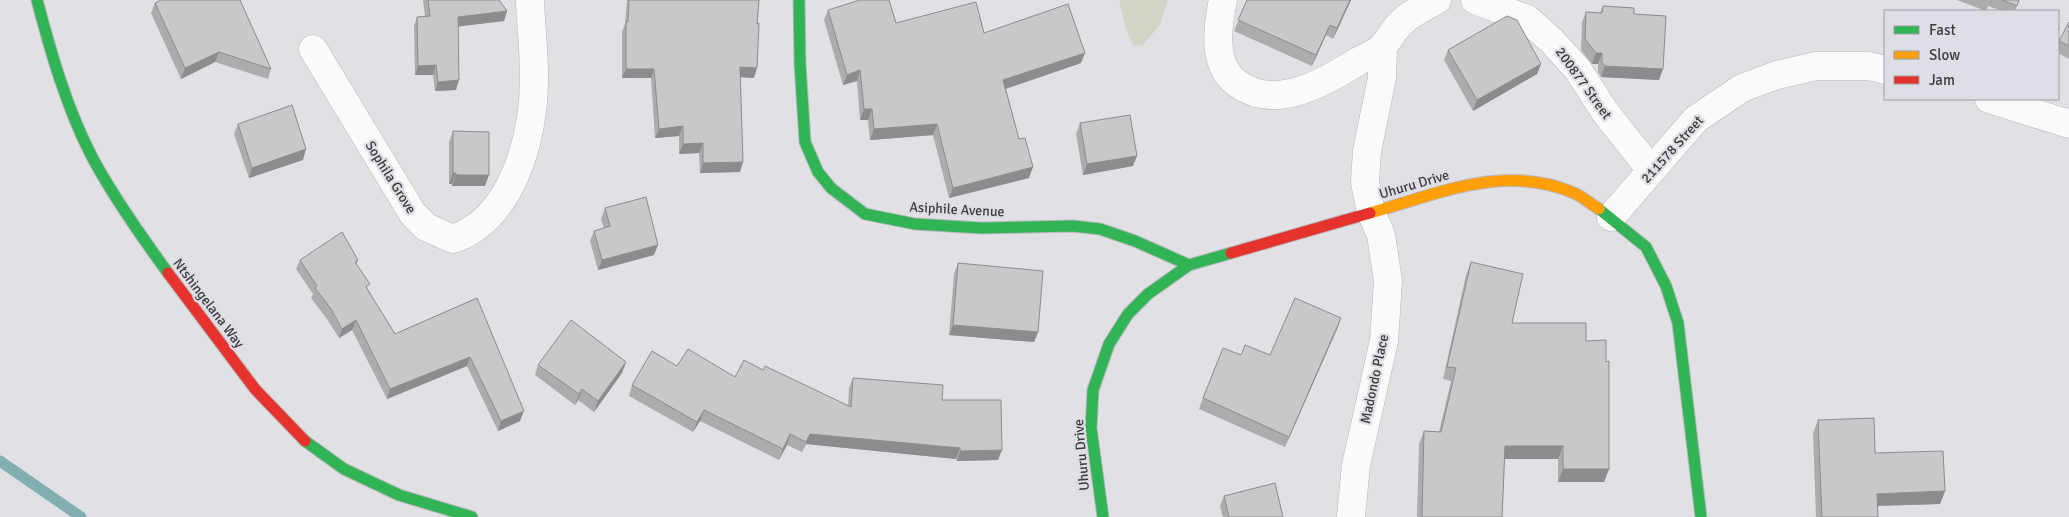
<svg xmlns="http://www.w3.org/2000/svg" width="2069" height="517" font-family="Signika,sans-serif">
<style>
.green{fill:#d3d5c6}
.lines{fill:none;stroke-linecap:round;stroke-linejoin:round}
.stream{stroke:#81aeb1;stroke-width:11}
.street-casing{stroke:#b8b8bc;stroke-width:29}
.fast-casing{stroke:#b8b8bc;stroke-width:13}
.slow-casing{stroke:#b8b8bc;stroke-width:13}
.jam-casing{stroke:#b8b8bc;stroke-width:13}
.street{stroke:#fafafb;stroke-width:28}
.fast{stroke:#30b455;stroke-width:11}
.slow{stroke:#ff9f0a;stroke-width:11}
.jam{stroke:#e5322d;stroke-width:11}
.wall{fill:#acacaf}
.shaded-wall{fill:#8c8c8e}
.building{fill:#c8c8cb;stroke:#8c8c8e}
.labels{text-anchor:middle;stroke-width:4.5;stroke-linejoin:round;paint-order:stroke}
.street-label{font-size:14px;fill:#3b3b3e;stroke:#dfdee7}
</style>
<rect width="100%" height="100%" fill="#e0e0e5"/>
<path class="green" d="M 1119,0 L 1168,0 L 1160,25 L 1142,46 L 1133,45 L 1125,26 Z"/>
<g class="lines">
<path class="stream" d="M 0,461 L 81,517"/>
<g class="street-casing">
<path id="street" d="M 1223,0 C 1217,28 1212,66 1238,84 C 1276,111 1323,83 1357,62 C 1365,57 1377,53 1383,46 C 1389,40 1393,31 1399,25 C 1409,14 1424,7 1437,0
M 1475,0 L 1527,19 L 1552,41 L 1578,70 L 1605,112 L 1651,170
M 313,49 L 413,214 L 426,227 L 453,239 C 514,218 534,135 534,77 C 534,51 531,26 530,0
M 1989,99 L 2069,124
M 1611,217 L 1696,119 L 1742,88 L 1777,75 L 1816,66 L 1869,66 L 1885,70
M 1351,517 L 1356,465 L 1384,341 L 1388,281 L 1381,235 L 1371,212 L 1365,182 L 1367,151 L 1382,78 L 1383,47"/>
</g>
<g class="fast-casing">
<path id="fast" d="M 37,0 C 51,53 66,106 91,155 C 112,195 141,236 168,273
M 799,0 L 800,64 L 805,142 L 818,172 L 831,188 L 865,214 L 915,224 L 981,228 L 1073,226 L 1100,229 L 1135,241 L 1189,265
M 1599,209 L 1646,247 L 1666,286 L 1678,323 L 1701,517
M 305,441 L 344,469 L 399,495 L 472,517
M 1103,517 L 1091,428 L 1093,390 L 1109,344 L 1128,314 L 1148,294 L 1189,265 L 1231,253"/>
</g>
<g class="slow-casing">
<path id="slow" d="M 1370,213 C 1437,194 1505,163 1574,193 C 1583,197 1591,204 1599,209"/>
</g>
<g class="jam-casing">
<path id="jam" d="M 1231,253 L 1370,213
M 168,273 L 255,389 L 305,441"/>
</g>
<use href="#street" class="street"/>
<use href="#fast" class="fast"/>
<use href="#slow" class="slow"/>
<use href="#jam" class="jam"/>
</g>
<path class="wall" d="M 423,0 L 499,0 L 507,11 L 504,21 L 458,26 L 456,90 L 435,91 L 433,75 L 415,75 L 414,26 L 417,17 L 425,16 Z
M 627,0 L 759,0 L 754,78 L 741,77 L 740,172 L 700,173 L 699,153 L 679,154 L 679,136 L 655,138 L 651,78 L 622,78 L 622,32 L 625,24 Z
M 1247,0 L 1351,0 L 1333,39 L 1326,35 L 1312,66 L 1234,31 Z
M 1957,0 L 2019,0 L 2015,11 L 2002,11 L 1988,6 L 1986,11 Z
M 155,3 L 271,69 L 268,79 L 215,62 L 181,79 L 151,13 Z
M 1603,6 L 1634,14 L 1659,80 L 1601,77 L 1598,72 L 1598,64 L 1592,64 L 1581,50 L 1582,22 L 1586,12 L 1600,13 Z
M 828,10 L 896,23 L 984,33 L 1081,63 L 1006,89 L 1029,178 L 949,198 L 933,135 L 870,140 L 868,120 L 860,120 L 857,81 L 843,85 L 824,20 Z
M 2069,22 L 2069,59 L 2058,53 L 2058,44 L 2059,41 Z
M 1448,50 L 1541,64 L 1537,74 L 1473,111 L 1444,60 Z
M 1080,123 L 1133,166 L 1083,175 L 1076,134 Z
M 238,124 L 303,160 L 249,178 L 234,134 Z
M 453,131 L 485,186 L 452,186 L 452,184 L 449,184 L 449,142 Z
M 605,208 L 654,255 L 598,270 L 590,241 L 594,231 L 604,228 L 601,219 Z
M 300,260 L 358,260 L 357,264 L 368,290 L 395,334 L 477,298 L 520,421 L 498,431 L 467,366 L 387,399 L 352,330 L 339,338 L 327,319 L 311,298 L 313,294 L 296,269 Z
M 1471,262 L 1512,323 L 1586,341 L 1609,469 L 1604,482 L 1558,482 L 1558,459 L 1505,459 L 1502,517 L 1417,517 L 1419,444 L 1424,431 L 1439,432 L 1451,381 L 1443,379 L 1466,275 Z
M 958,263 L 1038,332 L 1034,342 L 949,335 L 954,274 Z
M 1341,318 L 1337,329 L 1285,447 L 1199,409 L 1203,398 L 1241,355 L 1270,355 Z
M 626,362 L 622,373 L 594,412 L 578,400 L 575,405 L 535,375 L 538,365 Z
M 677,366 L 735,377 L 763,370 L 848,406 L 849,388 L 853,378 L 942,400 L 998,460 L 957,461 L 956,459 L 806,444 L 802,452 L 787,445 L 779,460 L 700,421 L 693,432 L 629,396 L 632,385 Z
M 1818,420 L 1875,453 L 1945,491 L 1940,504 L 1877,506 L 1878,517 L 1816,517 L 1813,433 Z
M 1224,496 L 1283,517 L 1223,517 L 1220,506 Z"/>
<path class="shaded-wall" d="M 1350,0 L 1351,0 L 1333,39 L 1337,28 Z
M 507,11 L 504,21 L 455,27 L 458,17 Z
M 1330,25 L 1326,35 L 1312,66 L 1316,55 Z
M 219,52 L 215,62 L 181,79 L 185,68 Z
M 1085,53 L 1081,63 L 999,91 L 1003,80 Z
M 1596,53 L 1602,53 L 1598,64 L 1592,64 Z
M 1541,64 L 1537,74 L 1473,111 L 1477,100 Z
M 436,65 L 433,75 L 415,75 L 418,66 Z
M 1605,66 L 1663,69 L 1659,80 L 1601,77 Z
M 740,67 L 757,68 L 754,78 L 737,77 Z
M 626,69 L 654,69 L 651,78 L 622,78 Z
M 860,70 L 857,81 L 843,85 L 847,75 Z
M 459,80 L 456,90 L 435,91 L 438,82 Z
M 864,109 L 872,109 L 868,120 L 860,120 Z
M 937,124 L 933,135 L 870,140 L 874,129 Z
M 683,126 L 679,136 L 655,138 L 659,129 Z
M 703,143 L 699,153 L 679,154 L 683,144 Z
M 306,149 L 303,160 L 249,178 L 252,168 Z
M 1137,156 L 1133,166 L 1083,175 L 1087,164 Z
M 743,162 L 740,172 L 700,173 L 703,163 Z
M 1033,167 L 1029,178 L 949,198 L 953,188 Z
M 453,173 L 456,173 L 452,184 L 449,184 Z
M 456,175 L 489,175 L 485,186 L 452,186 Z
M 658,245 L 654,255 L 598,270 L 602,260 Z
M 1341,318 L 1337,329 L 1285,447 L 1289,437 Z
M 356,320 L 352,330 L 339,338 L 342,329 Z
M 953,325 L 1038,332 L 1034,342 L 949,335 Z
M 470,357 L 467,366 L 387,399 L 390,389 Z
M 626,362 L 622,373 L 594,412 L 598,401 Z
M 582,389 L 578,400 L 575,405 L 579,394 Z
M 704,410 L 700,421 L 693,432 L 697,422 Z
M 524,411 L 520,421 L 498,431 L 501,421 Z
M 790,434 L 787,445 L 779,460 L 783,449 Z
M 810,434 L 960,448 L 956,459 L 806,444 L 802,452 Z
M 1505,446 L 1563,446 L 1558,459 L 1500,459 Z
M 1002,450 L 998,460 L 957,461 L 960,451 Z
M 1563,469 L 1609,469 L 1604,482 L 1558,482 Z
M 1945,491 L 1940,504 L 1872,506 L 1877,494 Z"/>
<path class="building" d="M 161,0 L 240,0 L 271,69 L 219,52 L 185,68 L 155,3 Z
M 428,0 L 499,0 L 507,11 L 458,17 L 459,80 L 438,82 L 436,65 L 418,66 L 417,17 L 430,16 Z
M 629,0 L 759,0 L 757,24 L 759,23 L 757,68 L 740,67 L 743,162 L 703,163 L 703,143 L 683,144 L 683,126 L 659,129 L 654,69 L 626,69 L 626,22 L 628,22 Z
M 860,0 L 889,0 L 896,23 L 976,2 L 984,33 L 1068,4 L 1085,53 L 1003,80 L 1019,139 L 1025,138 L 1033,167 L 953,188 L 937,124 L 874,129 L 872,109 L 864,109 L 860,70 L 847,75 L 828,10 Z
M 1247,0 L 1350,0 L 1337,28 L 1330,25 L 1316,55 L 1238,20 Z
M 2002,0 L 2019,0 L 2017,6 Z
M 1603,6 L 1634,8 L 1634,14 L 1666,16 L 1663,69 L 1605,66 L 1602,62 L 1602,53 L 1596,53 L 1585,39 L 1586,12 L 1602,13 Z
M 1507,16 L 1517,20 L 1541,64 L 1477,100 L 1448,50 Z
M 2069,22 L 2069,46 L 2059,41 Z
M 292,105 L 306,149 L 252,168 L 238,124 Z
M 1130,115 L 1137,156 L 1087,164 L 1080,123 Z
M 453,131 L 489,132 L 489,175 L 456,175 L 456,173 L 453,173 Z
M 646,197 L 658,245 L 602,260 L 594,231 L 610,226 L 605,208 Z
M 342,232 L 358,260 L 355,262 L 370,284 L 366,287 L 395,334 L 477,298 L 524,411 L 501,421 L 470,357 L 390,389 L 356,320 L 342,329 L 331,309 L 315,288 L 317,286 L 300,260 Z
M 1471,262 L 1523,274 L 1512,323 L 1586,323 L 1586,341 L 1606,340 L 1606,362 L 1609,361 L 1609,469 L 1563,469 L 1563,446 L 1505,446 L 1502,517 L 1422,517 L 1424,431 L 1441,432 L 1456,368 L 1447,367 Z
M 958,263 L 1043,271 L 1038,332 L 953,325 Z
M 1295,298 L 1341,318 L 1289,437 L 1203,398 L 1223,348 L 1241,355 L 1245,345 L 1270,355 Z
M 571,320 L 626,362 L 598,401 L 582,389 L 579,394 L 538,365 Z
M 688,349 L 735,377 L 744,360 L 763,370 L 765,366 L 851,407 L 853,378 L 943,385 L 942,400 L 1001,400 L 1002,450 L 960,451 L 960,448 L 810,434 L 806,442 L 790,434 L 783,449 L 704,410 L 697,422 L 632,385 L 652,351 L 677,366 Z
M 1874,418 L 1875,453 L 1943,451 L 1945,491 L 1877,494 L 1878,517 L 1822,517 L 1818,420 Z
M 1275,483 L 1283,517 L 1229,517 L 1224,496 Z"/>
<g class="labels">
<g class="street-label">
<text transform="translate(1584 83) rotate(54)" y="5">200877 Street</text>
<text transform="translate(1672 149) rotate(-48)" y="5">211578 Street</text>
<text transform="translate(391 177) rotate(58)" y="5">Sophila Grove</text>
<text transform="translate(1414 184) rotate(-16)" y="5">Uhuru Drive</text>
<text transform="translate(957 209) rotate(3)" y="5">Asiphile Avenue</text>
<text transform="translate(209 303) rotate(53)" y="5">Ntshingelana Way</text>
<text transform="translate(1374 379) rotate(-78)" y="5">Madondo Place</text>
<text transform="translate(1081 455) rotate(-95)" y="5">Uhuru Drive</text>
</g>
</g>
<rect x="1884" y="10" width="175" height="90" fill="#dfdee7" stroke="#9d9da3"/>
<rect x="1894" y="26" width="25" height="8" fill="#30b455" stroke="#9d9da3"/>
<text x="1929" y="35" font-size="15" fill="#3b3b3e">Fast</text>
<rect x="1894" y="51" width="25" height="8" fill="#ff9f0a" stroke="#9d9da3"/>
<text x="1929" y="60" font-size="15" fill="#3b3b3e">Slow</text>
<rect x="1894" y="76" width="25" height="8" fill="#e5322d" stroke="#9d9da3"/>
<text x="1929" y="85" font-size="15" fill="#3b3b3e">Jam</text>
</svg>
